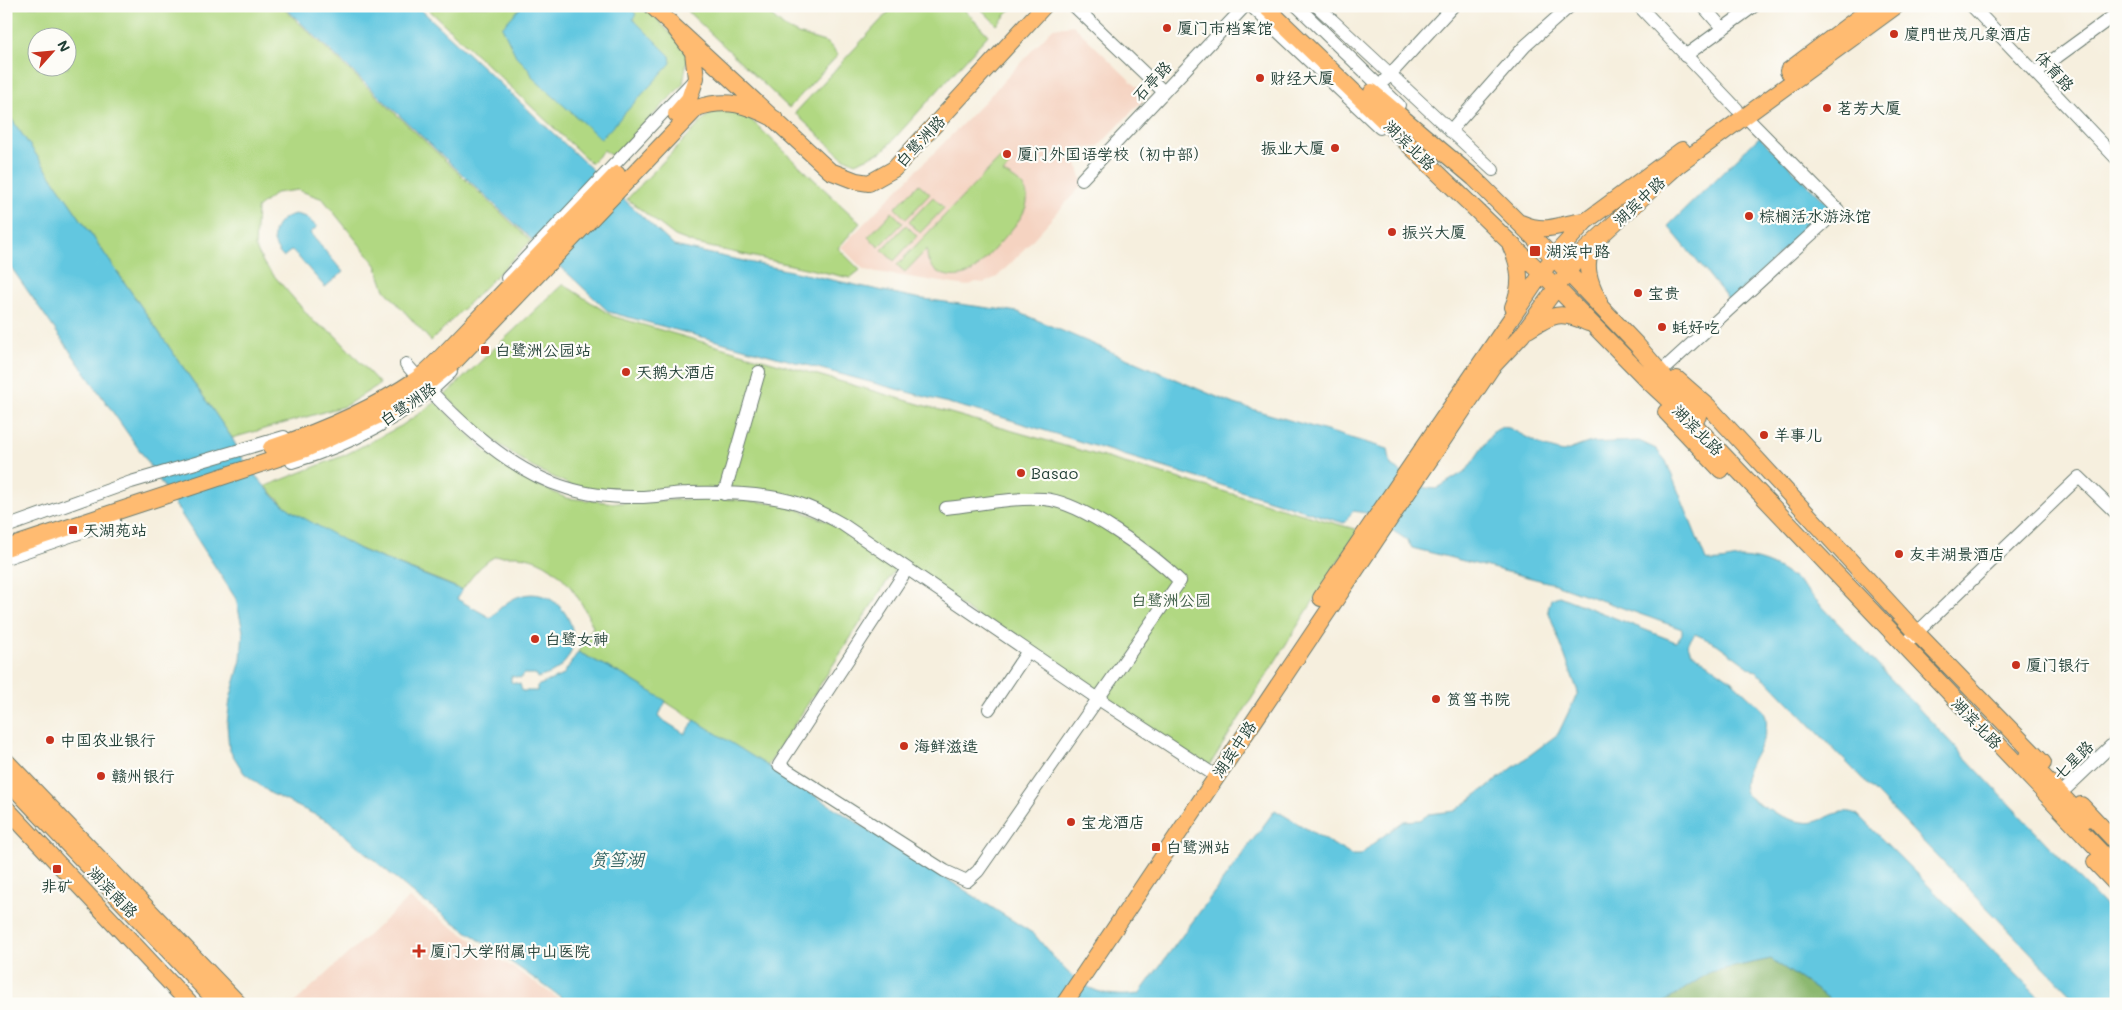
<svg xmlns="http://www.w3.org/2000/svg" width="2122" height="1010" font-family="Mali,'LXGW WenKai TC',sans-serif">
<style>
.built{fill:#f5d3c1}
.green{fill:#b1d882;stroke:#688a5b;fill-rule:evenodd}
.forest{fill:#8cb870;stroke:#567a52}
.water{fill:#62c7e0;stroke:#40828a}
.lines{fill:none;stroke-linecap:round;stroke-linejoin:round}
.minor-casing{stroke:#6a7b70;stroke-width:14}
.major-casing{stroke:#6a7b70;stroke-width:18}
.minor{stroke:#fff;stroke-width:12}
.major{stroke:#ffbb71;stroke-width:16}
.poi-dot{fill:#c8321e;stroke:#fdfcf7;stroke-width:2}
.labels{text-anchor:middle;stroke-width:4.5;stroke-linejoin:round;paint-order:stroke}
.poi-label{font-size:16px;fill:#1f3d34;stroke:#fdfcf7;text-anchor:start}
.street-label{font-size:16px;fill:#1f3d34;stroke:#fdfcf7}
.park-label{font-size:16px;fill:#3c5c44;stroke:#fdfcf7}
.water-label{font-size:18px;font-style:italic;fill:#30605f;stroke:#fdfcf7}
</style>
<rect width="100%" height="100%" fill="#fdfcf7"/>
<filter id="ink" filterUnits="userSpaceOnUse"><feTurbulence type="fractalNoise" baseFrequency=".02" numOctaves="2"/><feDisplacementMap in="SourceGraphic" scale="10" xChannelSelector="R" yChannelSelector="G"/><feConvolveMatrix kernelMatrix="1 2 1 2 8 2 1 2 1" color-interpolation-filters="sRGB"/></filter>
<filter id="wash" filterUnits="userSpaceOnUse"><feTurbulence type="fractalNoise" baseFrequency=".0096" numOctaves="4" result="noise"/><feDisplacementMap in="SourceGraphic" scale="20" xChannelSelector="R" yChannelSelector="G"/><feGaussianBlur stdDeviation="1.12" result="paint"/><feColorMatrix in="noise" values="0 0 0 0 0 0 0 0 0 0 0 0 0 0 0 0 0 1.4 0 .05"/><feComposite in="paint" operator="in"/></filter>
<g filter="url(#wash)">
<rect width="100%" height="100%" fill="#f6efde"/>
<path class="built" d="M 1073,25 L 1140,90 L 1142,101 L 1098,147 L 1087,148 L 1082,152 L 1082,157 L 1077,164 L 1083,184 L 1015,259 L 997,277 L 984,283 L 976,282 L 967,286 L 864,270 L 841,247 L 987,99 L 1053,28 Z
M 409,898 L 567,1004 L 293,1004 Z"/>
<path class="green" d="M 6,6 L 281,6 L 531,241 L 431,341 L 385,290 L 376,265 L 323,199 L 298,190 L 276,193 L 257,208 L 255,247 L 264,264 L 314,322 L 334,334 L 380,384 L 345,406 L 232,438 L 6,111 ZM 38,38 L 68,38 L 68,68 L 38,68 Z
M 425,6 L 645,6 L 685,49 L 687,60 L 683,84 L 613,157 L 604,150 L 591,163 Z
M 682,6 L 760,6 L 784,27 L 798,34 L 828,43 L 838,55 L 789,108 Z
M 894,6 L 961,6 L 988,35 L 883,151 L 855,163 L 842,157 L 795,113 Z
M 978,6 L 1014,6 L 997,25 Z
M 729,109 L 746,115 L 860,223 L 838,248 L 860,270 L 850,278 L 696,244 L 675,236 L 627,199 L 710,113 Z
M 1000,158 L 1009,167 L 1003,173 C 1049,193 1019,221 998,245 C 990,253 983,263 974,270 C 961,281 934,278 928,260 C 927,257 927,252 927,249 L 905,272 L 897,265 Z
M 919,184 L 930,194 L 906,219 L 895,208 Z
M 933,197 L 944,208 L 920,233 L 909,222 Z
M 892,212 L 903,223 L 879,247 L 868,237 Z
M 906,225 L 917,236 L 894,261 L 882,250 Z
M 563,284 L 612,316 L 1358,530 L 1206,771 L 803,499 L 589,494 L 532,467 L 486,435 L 445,395 Z
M 436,402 L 488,454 L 527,480 L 566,498 L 616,503 L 712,498 L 784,504 L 839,526 L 897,566 L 767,767 L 627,677 L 578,652 L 593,627 C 578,591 552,553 509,556 C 504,556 498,556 494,557 C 481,564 470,579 462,590 C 401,562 308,540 266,486 L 345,455 L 401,426 Z"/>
<path class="forest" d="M 1771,959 L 1837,1004 L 1662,1004 L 1710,972 Z"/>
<path class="water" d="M 283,6 L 417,6 L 674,246 L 916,298 L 1018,312 L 1231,403 L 1388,449 L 1391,466 L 1426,488 L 1436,489 L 1467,470 L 1493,432 L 1502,427 L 1509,428 L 1545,447 L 1563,452 L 1588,443 L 1639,441 L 1656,449 L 1666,461 L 1706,560 C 1717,564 1731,558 1742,558 C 1765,559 1783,570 1800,583 L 2116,917 L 2116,1004 L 2080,1004 L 1768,681 L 1717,644 L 1695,634 L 1687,644 L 1691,652 L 1731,680 L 1764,711 C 1777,742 1736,767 1746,794 C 1759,807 1795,826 1814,822 C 1830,818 1841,806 1858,815 L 2046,1004 L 1837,1004 L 1771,959 L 1710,972 L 1662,1004 L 571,1004 L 419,898 L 328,821 L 270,793 L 244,773 L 229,749 L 227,724 L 230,699 L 241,660 L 243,631 L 236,599 L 145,458 L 6,260 L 6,111 L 232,438 L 247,466 L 277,500 L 295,513 L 361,550 L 462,590 L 457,599 L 491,618 C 543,553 604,638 555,671 C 550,675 542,676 537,678 L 536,674 L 523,674 L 521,678 L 511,676 L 511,682 L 520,684 L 522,691 L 537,691 L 537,686 L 563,675 L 578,652 L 627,677 L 666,701 L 658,717 L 685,734 L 695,720 L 1034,934 C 1065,971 1086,1002 1139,994 L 1275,810 L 1351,855 L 1361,855 L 1371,845 L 1404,821 L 1420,820 L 1429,814 L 1455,811 L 1558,734 L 1578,692 L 1548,610 L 1551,599 L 1559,596 L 1676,642 L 1682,634 L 1682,629 L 1555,584 L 1412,548 L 1407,540 L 1366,513 L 1353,511 L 1344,523 L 1004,418 L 609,312 Z
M 522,6 L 628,6 L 636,14 L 633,19 L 670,56 L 671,63 L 601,139 L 533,78 L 529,69 L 516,56 L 502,27 Z
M 1759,137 L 1830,206 L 1730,301 L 1668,226 Z
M 295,214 L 306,217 L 317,227 L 310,233 L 343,272 L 325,287 L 292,250 L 283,257 C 267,240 272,220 295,214 Z"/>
</g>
<g filter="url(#ink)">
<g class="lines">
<g class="minor-casing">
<path id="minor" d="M 1074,6 L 1164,92
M 1251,6 L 1380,128
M 1297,6 L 1399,105
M 1317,6 L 1493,170
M 1639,6 L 1737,109
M 1703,6 L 1723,29
M 1972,6 L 2116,158
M 1685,56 L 1754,6
M 2035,73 L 2116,14
M 1385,80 L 1453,6
M 1450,131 L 1525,46 L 1570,6
M 1082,179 L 1245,6
M 507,278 L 694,80
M 406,364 C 447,411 505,470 567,488 C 588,495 612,497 634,497 C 652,498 670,493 687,493 C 722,492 764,493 797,503 C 813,508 828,516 842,524 L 1097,698 L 1216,776
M 1665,368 L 1838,210 L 1745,116
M 292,462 C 350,445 408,415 451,372
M 724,494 L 759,372
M 6,527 L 131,482 L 284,437
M 6,558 L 114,521
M 907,569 L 779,765 L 945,871 L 967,881 L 978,871 L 1180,581 C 1153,554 1082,502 1044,499 C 1012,497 977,505 946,508
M 1903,646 L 2079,477 L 2116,513
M 989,709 L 1028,651
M 2054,800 L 2116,741"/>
</g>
<g class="major-casing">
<path id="major" d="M 652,6 L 830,171 L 856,181 L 869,183 L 894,169 L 1044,6
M 1265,6 L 1556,287 L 1650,383 L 1694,424 L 2116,868
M 671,23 L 693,52 L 696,78 L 689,99 L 676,114
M 1788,71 L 1874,6
M 1372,92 L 1474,178 L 1553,257 L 1637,345 L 1698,416
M 1521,223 C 1549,235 1558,223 1586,221
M 1593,245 C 1583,264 1589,282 1599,301
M 1511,247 C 1521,268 1522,286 1513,307
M 1528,330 C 1553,314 1561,310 1588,323
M 1677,379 L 1708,406 L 1917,633 L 2043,763
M 1666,412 L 1721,470
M 271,448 C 322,431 373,409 417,379 C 427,372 436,362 445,353 L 617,174
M 6,548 L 306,449 L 397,407 L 456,360 L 697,108 C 727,98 747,105 775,119
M 1321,598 L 1553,257 L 1586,221 L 1682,150
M 2026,758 L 2085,820
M 6,761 L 239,1004
M 6,779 L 219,1004
M 2081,805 L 2116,842
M 6,808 L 190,1004
M 2095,862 L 2116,884
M 1064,1004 L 1492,367 L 1522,335 L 1581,254 L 1645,195 L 1677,166 L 1896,6"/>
</g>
<use href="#minor" class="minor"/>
<use href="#major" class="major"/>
</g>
</g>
<g class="poi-dot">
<circle cx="1167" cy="28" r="5"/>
<circle cx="1894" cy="34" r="5"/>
<circle cx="1260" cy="78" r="5"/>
<circle cx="1827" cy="108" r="5"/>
<circle cx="1335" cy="148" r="5"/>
<circle cx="1007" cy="154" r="5"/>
<circle cx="1749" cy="216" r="5"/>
<circle cx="1392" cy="232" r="5"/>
<rect x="1529" y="245" width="12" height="12" rx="2.5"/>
<circle cx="1638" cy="293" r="5"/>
<circle cx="1662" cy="327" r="5"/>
<rect x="480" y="345" width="10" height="10" rx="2.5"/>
<circle cx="626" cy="372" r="5"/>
<circle cx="1764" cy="435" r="5"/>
<circle cx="1021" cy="473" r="5"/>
<rect x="68" y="525" width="10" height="10" rx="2.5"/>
<circle cx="1899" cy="554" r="5"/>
<circle cx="535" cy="639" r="5"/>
<circle cx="2016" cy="665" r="5"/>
<circle cx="1436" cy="699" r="5"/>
<circle cx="50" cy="740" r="5"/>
<circle cx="904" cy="746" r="5"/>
<circle cx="101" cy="776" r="5"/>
<circle cx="1071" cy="822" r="5"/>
<rect x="1151" y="842" width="10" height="10" rx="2.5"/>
<rect x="52" y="864" width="10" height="10" rx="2.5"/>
<path d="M416.5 943.5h5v5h5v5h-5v5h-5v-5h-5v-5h5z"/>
</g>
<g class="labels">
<g class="poi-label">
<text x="1177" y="34">厦门市档案馆</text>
<text x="1904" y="40">廈門世茂凡象酒店</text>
<text x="1270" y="84">财经大厦</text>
<text x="1837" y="114">茗芳大厦</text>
<text x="1325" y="154" text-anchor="end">振业大厦</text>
<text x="1017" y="160">厦门外国语学校（初中部）</text>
<text x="1759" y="222">棕榈活水游泳馆</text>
<text x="1402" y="238">振兴大厦</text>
<text x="1546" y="257">湖滨中路</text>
<text x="1648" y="299">宝贵</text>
<text x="1672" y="333">蚝好吃</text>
<text x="495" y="356">白鹭洲公园站</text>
<text x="636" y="378">天鹅大酒店</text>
<text x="1774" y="441">羊事儿</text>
<text x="1031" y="479">Basao</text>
<text x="83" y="536">天湖苑站</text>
<text x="1909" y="560">友丰湖景酒店</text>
<text x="545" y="645">白鹭女神</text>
<text x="2026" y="671">厦门银行</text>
<text x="1446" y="705">筼筜书院</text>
<text x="60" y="746">中国农业银行</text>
<text x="914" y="752">海鲜滋造</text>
<text x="111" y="782">赣州银行</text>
<text x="1081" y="828">宝龙酒店</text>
<text x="1166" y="853">白鹭洲站</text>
<text x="57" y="892" text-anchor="middle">非矿</text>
<text x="430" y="957">厦门大学附属中山医院</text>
</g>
<g class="street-label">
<text transform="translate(2055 71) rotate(47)" y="6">体育路</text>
<text transform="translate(1152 81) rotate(-47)" y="6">石亭路</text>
<text transform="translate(920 141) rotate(-47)" y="6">白鹭洲路</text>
<text transform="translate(1410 145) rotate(44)" y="6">湖滨北路</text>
<text transform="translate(1639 201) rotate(-43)" y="6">湖宾中路</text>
<text transform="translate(408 404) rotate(-34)" y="6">白鹭洲路</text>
<text transform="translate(1698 430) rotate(45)" y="6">湖滨北路</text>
<text transform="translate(1977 723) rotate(46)" y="6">湖滨北路</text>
<text transform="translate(1234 749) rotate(-56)" y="6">湖宾中路</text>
<text transform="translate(2073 760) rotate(-44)" y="6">七星路</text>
<text transform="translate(113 892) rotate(46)" y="6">湖滨南路</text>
</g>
<g class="park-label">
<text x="1171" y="606">白鹭洲公园</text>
</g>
<g class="water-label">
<text x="617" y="866">筼筜湖</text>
</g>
</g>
<rect width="2122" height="1010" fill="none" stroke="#fdfcf7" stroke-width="25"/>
<g transform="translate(52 52) rotate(63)"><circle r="24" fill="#fdfcf7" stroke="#a4b0a9"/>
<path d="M0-4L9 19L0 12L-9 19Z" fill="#c8321e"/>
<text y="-8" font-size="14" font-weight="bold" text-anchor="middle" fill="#1f3d34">N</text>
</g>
</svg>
